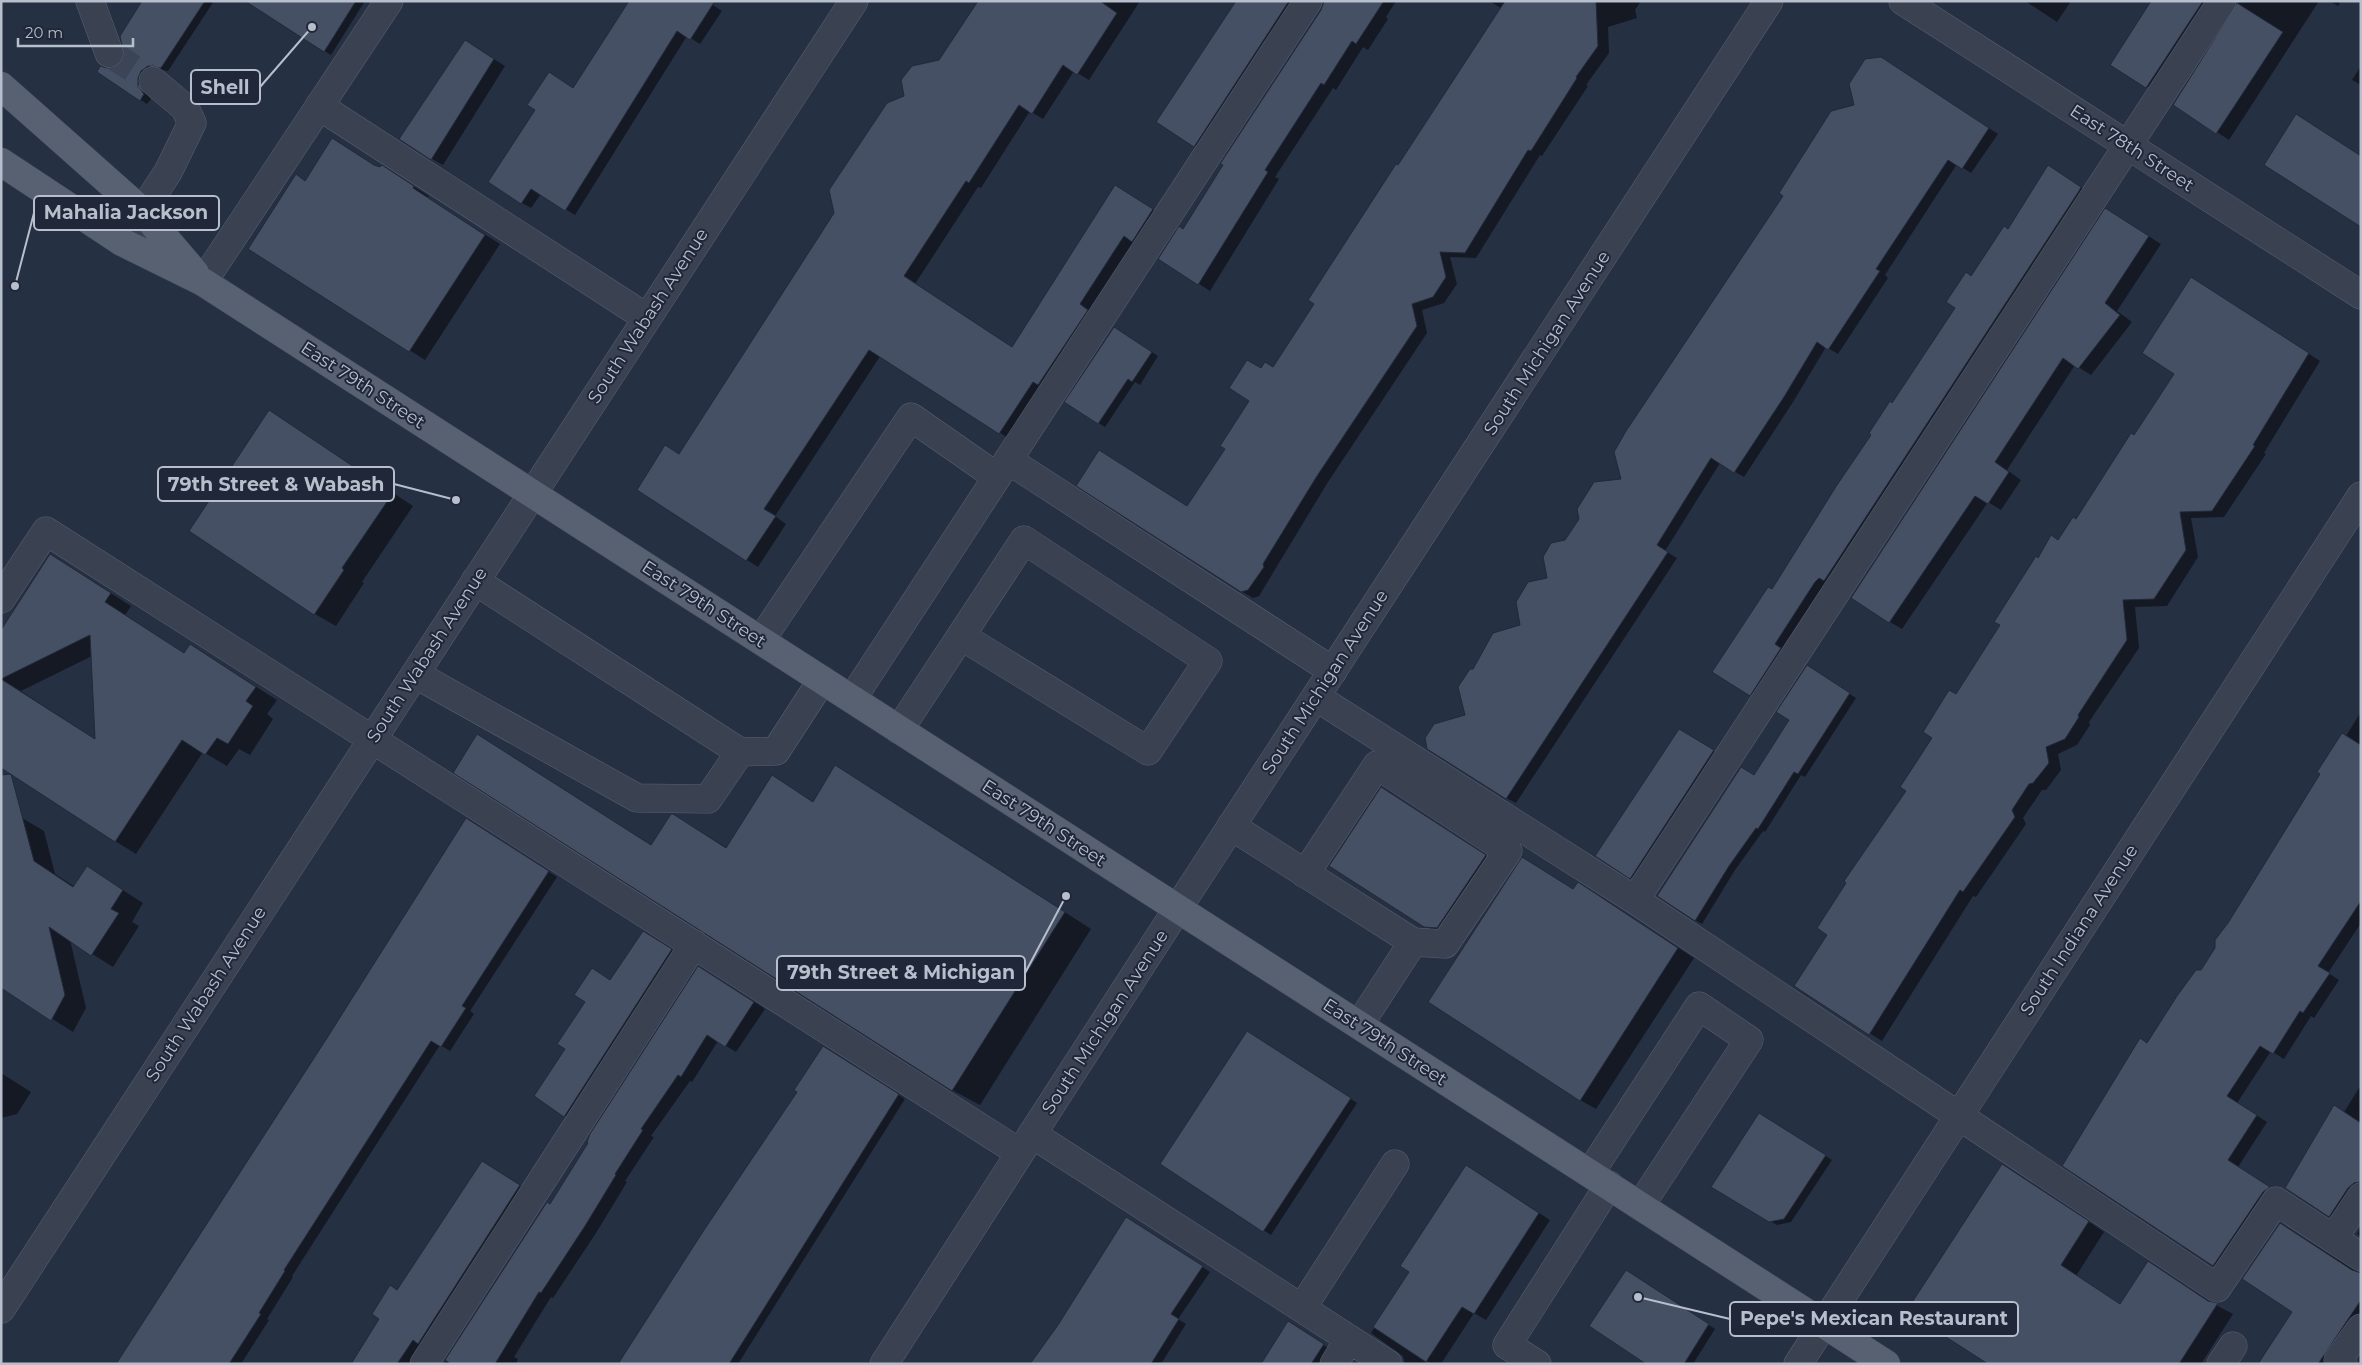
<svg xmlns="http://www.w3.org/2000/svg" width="2362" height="1365" font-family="Montserrat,sans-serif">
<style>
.shadow{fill:#0007;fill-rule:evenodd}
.building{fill:#455065;stroke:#21293a}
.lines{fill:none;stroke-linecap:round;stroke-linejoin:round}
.minor-tunnel{stroke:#3c4558;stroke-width:28;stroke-dasharray:28 14;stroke-linecap:butt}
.minor-casing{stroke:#586070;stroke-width:29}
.major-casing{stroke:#444b5c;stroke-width:29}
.minor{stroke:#3a4252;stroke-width:28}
.major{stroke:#586172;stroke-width:28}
.labels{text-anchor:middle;stroke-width:4;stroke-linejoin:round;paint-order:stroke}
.street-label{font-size:18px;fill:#b7becc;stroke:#1f2738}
.leader{fill:none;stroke:#b7becc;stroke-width:2}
.callout-dot{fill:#b7becc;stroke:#1f2738;stroke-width:2}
.callout{fill:#1f2738;stroke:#b7becc;stroke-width:2}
.callout-label{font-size:19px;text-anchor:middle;font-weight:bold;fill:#b7becc}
</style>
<rect width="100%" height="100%" fill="#263043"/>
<path class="shadow" d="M 144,1 L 214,1 L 168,71 L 156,69 L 145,91 L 151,99 L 147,104 L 98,71 L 114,69 L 122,63 Z
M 247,1 L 365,1 L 331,55 Z
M 980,1 L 1140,1 L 1089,80 L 1074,71 L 1043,119 L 1030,111 L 981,188 L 978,187 L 915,284 L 1013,348 L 1127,193 L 1164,217 L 1011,440 L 881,355 L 775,516 L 786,524 L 758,567 L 638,490 L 680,455 L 835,214 L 905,97 L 939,61 Z
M 1237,1 L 1304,1 L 1206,152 L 1195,145 Z
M 1325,1 L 1396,1 L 1386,17 L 1388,19 L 1368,50 L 1363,47 L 1336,90 L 1333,88 L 1275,177 L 1279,179 L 1210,291 L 1160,259 L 1184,230 L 1322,10 Z
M 1490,1 L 1641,1 L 1635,10 L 1637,18 L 1608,27 L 1609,53 L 1586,85 L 1588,86 L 1542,156 L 1540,155 L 1476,258 L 1450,257 L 1457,284 L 1444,303 L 1422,310 L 1427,333 L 1328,482 L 1259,596 L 1253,598 L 1241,591 L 1188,507 L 1226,449 L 1251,401 L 1261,370 L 1273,368 L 1316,303 L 1399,167 L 1502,9 Z
M 2025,1 L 2071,1 L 2057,22 Z
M 2153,1 L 2220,1 L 2159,94 L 2112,65 Z
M 2239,1 L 2319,1 L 2229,140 L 2175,105 L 2236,10 Z
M 2330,1 L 2341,1 L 2338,6 Z
M 708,2 L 722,11 L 700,44 L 687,36 L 575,215 L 541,194 L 531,208 L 522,203 L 574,89 Z
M 476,48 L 505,66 L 443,165 L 432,159 Z
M 1890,64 L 1998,134 L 1971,173 L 1957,164 L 1885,275 L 1888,278 L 1838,354 L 1826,347 L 1793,402 L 1744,477 L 1720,463 L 1665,551 L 1677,558 L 1516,803 L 1506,798 L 1467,716 L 1474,670 L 1522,626 L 1566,541 L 1623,480 L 1855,106 Z
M 2361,66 L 2361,85 L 2352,80 Z
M 333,139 L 377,167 L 397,176 L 429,196 L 427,198 L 500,244 L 425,360 L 249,248 L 306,182 Z
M 2056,171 L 2088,192 L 1782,649 L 1788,653 L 1758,699 L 1751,694 L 1773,591 L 1957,308 L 1972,277 Z
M 2118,217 L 2161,244 L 2117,311 L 2132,322 L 2091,375 L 2075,365 L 2007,470 L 2021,480 L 2001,510 L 1988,502 L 1902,629 L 1890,622 Z
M 2204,286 L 2320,361 L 2264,453 L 2266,454 L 2224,517 L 2191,518 L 2198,557 L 2167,606 L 2135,607 L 2139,648 L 2089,722 L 2090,725 L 2077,745 L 2058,754 L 2061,770 L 2046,790 L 2042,790 L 2023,818 L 2026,824 L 1976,897 L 1973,896 L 1882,1041 L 1795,986 L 1829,934 L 1957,696 L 2002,625 L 2038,559 L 2059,541 L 2076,520 L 2176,374 Z
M 1121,332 L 1158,356 L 1140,385 L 1135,382 L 1105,427 L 1066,402 Z
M 269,412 L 413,506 L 362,582 L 364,583 L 336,626 L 315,614 Z
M 51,555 L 131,606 L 125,615 L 185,654 L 191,646 L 277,700 L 267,714 L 273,719 L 250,755 L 239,749 L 227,766 L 203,752 L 136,854 L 115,841 L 1,757 L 1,632 ZM 92,656 L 96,740 L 21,691 Z
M 1814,670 L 1856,698 L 1805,777 L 1801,775 L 1765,832 L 1763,831 L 1735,870 L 1702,924 L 1695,920 L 1754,777 L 1791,720 Z
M 2361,712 L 2361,923 L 2328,973 L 2339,980 L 2314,1018 L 2311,1016 L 2284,1059 L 2271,1051 L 2237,1103 L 2267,1122 L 2238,1167 L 2279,1193 L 2224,1271 L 2213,1265 L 2148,1044 L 2217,949 L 2229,923 Z
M 478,736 L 652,846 L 673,815 L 727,848 L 772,777 L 814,802 L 863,783 L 1091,929 L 980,1105 L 952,1090 Z
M 1689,736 L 1723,757 L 1641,883 L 1596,855 Z
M 1388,792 L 1492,860 L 1444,931 L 1433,930 L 1425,926 Z
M 22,818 L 44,831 L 55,874 L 75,887 L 88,868 L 143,903 L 132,922 L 139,926 L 113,967 L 70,940 L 86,1008 L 73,1032 L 1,986 Z
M 475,824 L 557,877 L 470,1011 L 474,1014 L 450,1051 L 440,1045 L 292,1276 L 293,1277 L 267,1319 L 269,1320 L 241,1364 L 118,1364 L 237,1177 L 239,1178 Z
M 1574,890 L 1594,893 L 1694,958 L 1596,1109 L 1580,1100 Z
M 650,936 L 678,954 L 572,1120 L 535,1096 L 567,1049 L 586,1001 L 611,981 Z
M 710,974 L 765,1009 L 736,1052 L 718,1041 L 692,1082 L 690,1081 L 651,1136 L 654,1137 L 625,1181 L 627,1182 L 596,1233 L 553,1298 L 551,1297 L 514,1357 L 518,1359 L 516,1364 L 444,1364 L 547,1204 L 550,1205 Z
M 1254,1036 L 1357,1103 L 1271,1235 L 1161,1164 Z
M 830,1051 L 905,1099 L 738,1364 L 619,1364 L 798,1091 Z
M 1,1073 L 31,1092 L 17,1114 L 1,1118 Z
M 2361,1085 L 2361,1200 L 2343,1224 L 2329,1216 L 2344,1112 Z
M 1766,1118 L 1832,1160 L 1791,1222 L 1777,1225 L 1713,1187 Z
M 494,1169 L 531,1193 L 421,1364 L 351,1364 L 397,1291 Z
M 1477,1173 L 1550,1220 L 1486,1320 L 1474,1313 L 1441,1364 L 1432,1364 L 1427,1361 L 1425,1364 L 1405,1364 L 1403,1356 L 1371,1333 Z
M 2019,1175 L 2104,1232 L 2076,1276 L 2121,1305 L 2149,1263 L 2212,1303 L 2233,1314 L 2201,1364 L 1990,1364 Z
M 1134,1223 L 1210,1272 L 1178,1319 L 1186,1324 L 1161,1364 L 1032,1364 Z
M 2281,1224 L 2361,1274 L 2361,1328 L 2337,1364 L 2260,1364 L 2294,1311 Z
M 2361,1227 L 2361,1237 L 2357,1234 Z
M 1633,1276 L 1715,1329 L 1693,1364 L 1649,1364 Z
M 1300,1329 L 1337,1354 L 1333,1364 L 1263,1364 Z"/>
<path class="building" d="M 142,1 L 205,1 L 161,68 L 148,66 L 141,71 L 138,78 L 138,86 L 144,94 L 140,101 L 97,72 L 100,66 L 107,68 L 114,68 L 121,63 L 124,55 L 120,36 Z
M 245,1 L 356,1 L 324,52 Z
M 629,1 L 715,1 L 690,40 L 677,31 L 565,211 L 531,189 L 521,204 L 488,182 L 535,110 L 527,105 L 549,72 L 573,88 Z
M 978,1 L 1100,1 L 1117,13 L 1077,75 L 1063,65 L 1032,114 L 1019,105 L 969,183 L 966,181 L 904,276 L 1012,347 L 1115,185 L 1153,209 L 1132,242 L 1124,236 L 1080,304 L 1088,310 L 1038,385 L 1033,382 L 999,434 L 869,350 L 764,509 L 776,516 L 746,561 L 637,490 L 665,445 L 679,454 L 834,213 L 829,190 L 887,103 L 904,96 L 901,80 L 912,66 L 939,60 Z
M 1236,1 L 1289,1 L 1194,147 L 1156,122 Z
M 1324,1 L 1384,1 L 1356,44 L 1352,41 L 1324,85 L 1321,83 L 1265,170 L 1268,172 L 1198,285 L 1158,259 L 1179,226 L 1183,229 L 1223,165 L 1220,164 L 1321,10 Z
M 1505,1 L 1596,1 L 1598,46 L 1576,77 L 1577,78 L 1531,151 L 1528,150 L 1465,253 L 1440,252 L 1446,277 L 1433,297 L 1412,304 L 1417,326 L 1317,476 L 1263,564 L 1264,567 L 1248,590 L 1241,592 L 1076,486 L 1099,450 L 1187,506 L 1225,449 L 1220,446 L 1249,401 L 1229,388 L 1247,360 L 1261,368 L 1265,362 L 1273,367 L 1314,304 L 1308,300 L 1396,164 L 1398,165 Z
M 2151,1 L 2203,1 L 2146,88 L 2110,65 Z
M 2237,3 L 2283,32 L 2216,134 L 2173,105 Z
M 465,40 L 494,59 L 431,160 L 399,139 Z
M 1881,57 L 1989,128 L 1962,169 L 1948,160 L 1876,269 L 1880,271 L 1828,350 L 1817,342 L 1784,397 L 1734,473 L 1711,458 L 1657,545 L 1668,552 L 1506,799 L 1427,749 L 1425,738 L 1434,724 L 1465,715 L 1458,687 L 1470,669 L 1473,669 L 1493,633 L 1520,625 L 1516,602 L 1528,582 L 1547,578 L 1543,557 L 1551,543 L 1565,540 L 1579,519 L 1577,509 L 1594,482 L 1621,479 L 1614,452 L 1626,431 L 1783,196 L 1779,193 L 1831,111 L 1854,105 L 1849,84 L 1865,59 Z
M 2296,114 L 2361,156 L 2361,227 L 2264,165 Z
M 332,138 L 374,165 L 380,167 L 382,165 L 414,186 L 413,188 L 485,235 L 409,352 L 248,249 L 296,174 L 305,181 Z
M 2048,165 L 2081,187 L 2079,191 L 1824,581 L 1819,578 L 1815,582 L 1775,644 L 1781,648 L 1750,696 L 1712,672 L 1768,587 L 1772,589 L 1837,485 L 1871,435 L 1869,433 L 1890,401 L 1892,403 L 1955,308 L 1946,302 L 1966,272 L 1971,276 L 2004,226 L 2008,229 Z
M 2105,208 L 2149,236 L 2105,303 L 2120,315 L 2078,369 L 2063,358 L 1995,462 L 2009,472 L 1988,504 L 1975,496 L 1889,623 L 1851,598 Z
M 2191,277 L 2309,353 L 2253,445 L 2255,446 L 2212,511 L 2180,512 L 2186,550 L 2154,599 L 2123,600 L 2127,640 L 2078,715 L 2079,717 L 2065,739 L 2046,747 L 2049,763 L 2033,783 L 2029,784 L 2012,810 L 2015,817 L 1963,892 L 1960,890 L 1869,1035 L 1794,986 L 1827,935 L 1817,928 L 1846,883 L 1844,881 L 1906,791 L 1900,787 L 1932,738 L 1923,732 L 1949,690 L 1956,694 L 2000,625 L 1994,622 L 2036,556 L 2038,558 L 2051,535 L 2058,540 L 2073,517 L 2076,519 L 2131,433 L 2134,435 L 2174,374 L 2142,353 Z
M 1114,327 L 1152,352 L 1132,382 L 1128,379 L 1098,424 L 1064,402 Z
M 269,410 L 393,493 L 342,568 L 344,570 L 314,615 L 189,531 Z
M 50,554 L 111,593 L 105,602 L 184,653 L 190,644 L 256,687 L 246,701 L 253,706 L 228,744 L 217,738 L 205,755 L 182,740 L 115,842 L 1,768 L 1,679 L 95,739 L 90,635 L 1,679 L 1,630 Z
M 1807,665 L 1850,693 L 1798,774 L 1794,772 L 1758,829 L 1756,828 L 1729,866 L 1695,921 L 1657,896 L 1741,767 L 1754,775 L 1789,720 L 1776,712 Z
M 1679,729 L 1714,750 L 1630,879 L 1595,856 Z
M 2342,733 L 2361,745 L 2361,901 L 2318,966 L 2330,973 L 2303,1013 L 2300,1011 L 2273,1054 L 2260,1046 L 2227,1096 L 2257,1115 L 2228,1160 L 2270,1187 L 2263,1192 L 2213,1266 L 2062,1166 L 2140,1038 L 2147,1043 L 2177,996 L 2196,970 L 2201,970 L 2215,948 L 2215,940 L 2228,923 L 2320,774 L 2317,772 Z
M 477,734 L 651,845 L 671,814 L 673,814 L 726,848 L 772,775 L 813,802 L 835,765 L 1065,912 L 952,1091 L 453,773 Z
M 11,774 L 34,861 L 73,887 L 87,866 L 123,890 L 111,909 L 119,913 L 91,956 L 49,927 L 65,995 L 51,1021 L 1,988 L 1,775 Z
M 1381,787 L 1486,855 L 1437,928 L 1424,927 L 1329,866 Z
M 466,818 L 549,871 L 462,1006 L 466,1008 L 441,1047 L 431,1041 L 284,1270 L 285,1271 L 259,1313 L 261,1314 L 229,1364 L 116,1364 L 327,1038 Z
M 1522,857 L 1573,889 L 1578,882 L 1678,948 L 1580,1101 L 1428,1002 Z
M 643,931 L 672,949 L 564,1117 L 534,1096 L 565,1049 L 557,1044 L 585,1002 L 574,995 L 592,968 L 610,980 Z
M 698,966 L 754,1002 L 725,1047 L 707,1035 L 681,1077 L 678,1075 L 641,1129 L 643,1130 L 615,1174 L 616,1175 L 585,1226 L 541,1293 L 539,1292 L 495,1364 L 451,1364 L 445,1360 L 547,1202 L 550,1204 L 588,1143 L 587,1142 L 590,1134 Z
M 1247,1031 L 1351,1098 L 1263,1232 L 1160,1164 Z
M 823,1046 L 899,1094 L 729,1364 L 618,1364 L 704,1230 L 797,1092 L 794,1090 Z
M 2334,1105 L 2361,1123 L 2361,1182 L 2354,1183 L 2348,1188 L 2329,1217 L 2285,1188 Z
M 1759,1113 L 1826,1155 L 1784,1219 L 1769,1222 L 1711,1187 Z
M 482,1161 L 520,1185 L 418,1344 L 413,1340 L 397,1364 L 351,1364 L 379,1319 L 372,1314 L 390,1285 L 397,1290 Z
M 2002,1164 L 2089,1221 L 2061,1265 L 2120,1304 L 2148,1261 L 2208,1301 L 2218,1303 L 2179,1364 L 1988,1364 L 1915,1317 L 1911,1304 Z
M 1466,1165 L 1539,1213 L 1474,1314 L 1462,1307 L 1426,1362 L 1373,1327 L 1409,1272 L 1400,1266 Z
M 1126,1217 L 1203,1266 L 1171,1314 L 1179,1319 L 1151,1364 L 1030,1364 L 1058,1325 Z
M 2280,1223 L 2352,1270 L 2361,1273 L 2361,1300 L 2318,1364 L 2258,1364 L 2292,1312 L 2242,1279 Z
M 1626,1270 L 1709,1324 L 1684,1364 L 1646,1364 L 1589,1326 Z
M 1288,1321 L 1324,1344 L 1311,1364 L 1261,1364 Z"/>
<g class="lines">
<path class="minor-tunnel" d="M 109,53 L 153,81"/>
<g class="minor-casing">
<path id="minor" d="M 90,1 L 109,53
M 1903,1 L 2361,295
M 319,106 L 647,318
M 122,242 L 168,172 L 192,123 L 185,108 L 153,81
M 203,282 L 389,1
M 1008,460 L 1333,671
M 475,581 L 740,752
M 1,599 L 46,531 L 1020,1153
M 761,640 L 911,417 L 997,477
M 415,674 L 637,798 L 708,799 L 740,752 L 776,751 L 822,680
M 1316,697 L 1635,900 L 2217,1288 L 2276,1201 L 2361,1257
M 852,699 L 1308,1
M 899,730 L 1024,540 L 1208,661 L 1148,751 L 961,636
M 1231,826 L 1413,942 L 1359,1025
M 1305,874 L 1377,765 L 1508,851 L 1445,944 L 1413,942
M 1635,900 L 2222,1
M 1032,1134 L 1388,1364
M 1590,1173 L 1699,1006 L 1749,1040 L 1640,1206
M 2333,1239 L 2361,1197
M 1302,1308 L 1395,1164
M 1,1309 L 854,1
M 424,1364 L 694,944
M 884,1364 L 1178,908 L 1769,1
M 1334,1364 L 1349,1339
M 1537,1364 L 1507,1345 L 1609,1185
M 1798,1364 L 2361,496
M 2221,1364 L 2233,1346
M 2343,1364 L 2338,1360 L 2361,1328"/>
</g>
<g class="major-casing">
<path id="major" d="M 1,86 L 142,211 L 195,273
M 1,162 L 122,242 L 203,282 L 1886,1364"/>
</g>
<use href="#minor" class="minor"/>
<use href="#major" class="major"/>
</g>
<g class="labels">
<g class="street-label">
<text transform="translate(2132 148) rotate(33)" y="6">East 78th Street</text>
<text transform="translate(648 316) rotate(-57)" y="6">South Wabash Avenue</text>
<text transform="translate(1547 343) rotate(-57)" y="6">South Michigan Avenue</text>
<text transform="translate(363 385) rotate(33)" y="6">East 79th Street</text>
<text transform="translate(704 604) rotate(33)" y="6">East 79th Street</text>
<text transform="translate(427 655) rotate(-57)" y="6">South Wabash Avenue</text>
<text transform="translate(1325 682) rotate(-57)" y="6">South Michigan Avenue</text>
<text transform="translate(1044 823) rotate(33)" y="6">East 79th Street</text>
<text transform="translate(2079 930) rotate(-57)" y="6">South Indiana Avenue</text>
<text transform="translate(206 994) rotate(-57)" y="6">South Wabash Avenue</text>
<text transform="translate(1105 1022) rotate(-57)" y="6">South Michigan Avenue</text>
<text transform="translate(1385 1042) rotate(33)" y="6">East 79th Street</text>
</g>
</g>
<path class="leader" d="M312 27L260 87M15 286L34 213M456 500L394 484M1066 896L1025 973M1638 1297L1730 1319"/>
<g class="callout-dot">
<circle cx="312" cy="27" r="5"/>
<circle cx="15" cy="286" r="5"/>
<circle cx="456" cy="500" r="5"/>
<circle cx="1066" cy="896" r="5"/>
<circle cx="1638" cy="1297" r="5"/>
</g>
<g class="callout">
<rect x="191" y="70" width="69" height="34" rx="5"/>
<rect x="34" y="196" width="185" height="34" rx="5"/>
<rect x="158" y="467" width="236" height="34" rx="5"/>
<rect x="777" y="956" width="248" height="34" rx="5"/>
<rect x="1730" y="1302" width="288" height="34" rx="5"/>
</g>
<g class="callout-label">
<text x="225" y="94">Shell</text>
<text x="126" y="219">Mahalia Jackson</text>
<text x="276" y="491">79th Street &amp; Wabash</text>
<text x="901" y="979">79th Street &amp; Michigan</text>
<text x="1874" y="1325">Pepe's Mexican Restaurant</text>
</g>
<rect width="2362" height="1365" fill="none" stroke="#b7becc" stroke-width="5"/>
<path d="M18 38v8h115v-8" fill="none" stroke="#b7becc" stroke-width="2.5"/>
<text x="25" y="38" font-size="15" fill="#b7becc" stroke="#1f2738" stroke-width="4" paint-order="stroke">20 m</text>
</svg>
